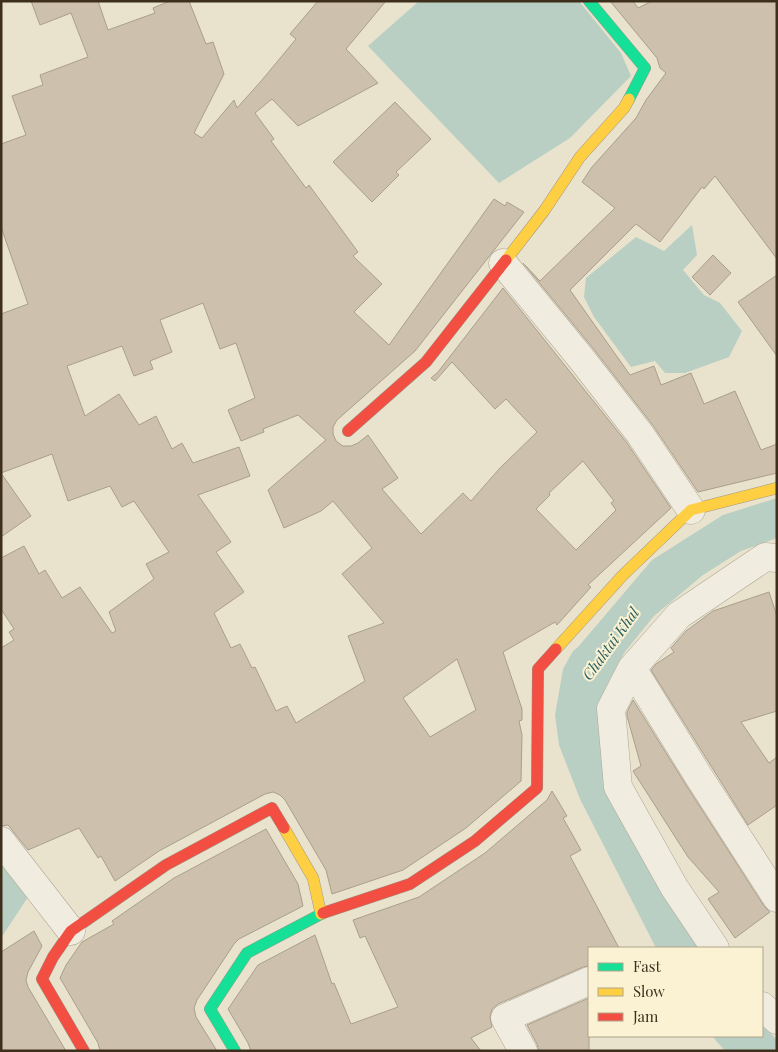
<svg xmlns="http://www.w3.org/2000/svg" width="778" height="1052" font-family="'Playfair Display',serif">
<style>
.water{fill:#b9cfc3}
.building{fill:#cdc0ad;stroke:#aa9e8c;fill-rule:evenodd}
.lines{fill:none;stroke-linecap:round;stroke-linejoin:round}
.street-casing{stroke:#aea696;stroke-width:29}
.fast-casing{stroke:#9e9686;stroke-width:12}
.slow-casing{stroke:#9e9686;stroke-width:12}
.jam-casing{stroke:#9e9686;stroke-width:12}
.street{stroke:#f0ece0;stroke-width:28}
.fast{stroke:#16e098;stroke-width:11}
.slow{stroke:#ffcf43;stroke-width:11}
.jam{stroke:#f24e42;stroke-width:11}
.labels{text-anchor:middle;stroke-width:4;stroke-linejoin:round;paint-order:stroke}
.water-label{font-size:15px;font-style:italic;fill:#2a5f60;stroke:#faf2d3}
</style>
<rect width="100%" height="100%" fill="#e9e3cd"/>
<path class="water" d="M 419,1 L 579,1 L 621,53 L 631,76 L 570,138 L 499,183 L 368,46 Z
M 692,225 L 697,255 L 683,270 L 704,295 L 720,303 L 742,331 L 729,357 L 685,373 L 665,373 L 655,361 L 631,367 L 594,317 L 584,297 L 586,278 L 636,237 L 664,251 Z
M 777,498 L 777,538 L 741,551 L 703,575 L 654,616 L 624,653 L 606,687 L 607,756 L 703,948 L 656,948 L 580,799 L 559,745 L 555,715 L 563,669 L 573,651 L 578,647 L 652,560 L 723,515 Z
M 1,849 L 32,891 L 1,938 Z
M 762,1024 L 777,1040 L 777,1051 L 725,1051 L 712,1036 L 762,1036 Z"/>
<path class="building" d="M 31,1 L 98,1 L 108,30 L 155,13 L 153,8 L 170,1 L 189,1 L 206,44 L 213,42 L 224,74 L 194,133 L 202,138 L 234,100 L 237,108 L 262,80 L 296,39 L 290,34 L 318,1 L 386,1 L 346,49 L 378,83 L 298,126 L 272,99 L 255,113 L 274,139 L 271,141 L 306,188 L 309,185 L 358,252 L 353,256 L 382,284 L 354,312 L 389,345 L 494,199 L 505,206 L 507,202 L 524,212 L 415,351 L 337,420 L 333,427 L 333,434 L 336,441 L 343,446 L 351,446 L 358,443 L 368,435 L 398,478 L 382,489 L 421,534 L 463,493 L 471,501 L 500,468 L 537,432 L 506,399 L 495,409 L 452,362 L 435,381 L 431,378 L 438,372 L 503,288 L 627,443 L 671,508 L 588,585 L 591,587 L 557,625 L 555,622 L 503,652 L 522,709 L 522,720 L 519,721 L 522,735 L 521,781 L 466,828 L 403,870 L 332,894 L 326,870 L 285,800 L 280,795 L 273,792 L 265,794 L 159,851 L 115,881 L 101,856 L 98,858 L 79,828 L 28,850 L 8,825 L 1,826 L 1,648 L 14,640 L 9,632 L 14,629 L 1,609 L 1,558 L 24,546 L 39,574 L 45,570 L 62,598 L 80,587 L 112,633 L 116,631 L 109,612 L 154,579 L 146,564 L 169,552 L 134,501 L 122,507 L 110,486 L 68,501 L 52,454 L 1,473 L 1,314 L 28,304 L 1,227 L 1,144 L 26,135 L 12,96 L 43,85 L 40,75 L 88,57 L 71,13 L 40,25 ZM 203,303 L 220,349 L 236,343 L 255,398 L 228,410 L 241,441 L 264,432 L 263,429 L 298,415 L 326,440 L 268,490 L 284,528 L 321,511 L 333,501 L 372,548 L 342,574 L 384,623 L 348,636 L 365,681 L 296,723 L 287,706 L 276,711 L 255,667 L 252,668 L 240,644 L 231,648 L 214,613 L 244,592 L 216,552 L 231,542 L 198,495 L 250,476 L 239,447 L 193,463 L 182,443 L 172,449 L 156,416 L 139,425 L 119,394 L 85,416 L 67,366 L 122,346 L 134,376 L 153,369 L 150,361 L 172,352 L 160,320 ZM 583,461 L 614,501 L 611,503 L 616,510 L 576,550 L 536,509 L 550,495 L 549,493 ZM 457,659 L 476,710 L 430,737 L 403,698 Z
M 610,1 L 633,1 L 638,8 L 652,1 L 777,1 L 777,259 L 715,176 L 704,189 L 702,187 L 660,242 L 636,224 L 570,290 L 630,375 L 654,366 L 661,385 L 691,373 L 704,404 L 735,391 L 761,450 L 777,444 L 777,473 L 698,492 L 652,424 L 592,347 L 523,263 L 540,281 L 615,208 L 582,182 L 592,167 L 636,118 L 646,100 L 666,73 L 660,68 L 657,58 Z
M 395,102 L 431,139 L 396,172 L 399,175 L 372,202 L 333,162 Z
M 713,255 L 731,273 L 710,295 L 692,277 Z
M 777,275 L 777,356 L 738,302 Z
M 1,473 L 31,516 L 1,537 Z
M 769,592 L 777,616 L 777,711 L 741,722 L 769,763 L 777,757 L 777,805 L 748,825 L 651,670 L 656,664 L 674,652 L 671,648 L 686,631 L 713,611 Z
M 633,700 L 686,785 L 764,906 L 770,912 L 735,938 L 708,899 L 719,892 L 688,857 L 633,771 L 641,766 L 627,716 L 627,712 Z
M 552,791 L 567,816 L 563,818 L 581,850 L 570,856 L 619,948 L 589,948 L 589,966 L 583,967 L 498,1004 L 492,1009 L 490,1017 L 492,1027 L 471,1038 L 481,1051 L 251,1051 L 248,1043 L 228,1009 L 258,965 L 315,935 L 332,984 L 334,983 L 351,1024 L 398,1007 L 365,936 L 360,938 L 353,920 L 419,897 L 485,853 L 547,800 Z
M 266,829 L 298,884 L 303,906 L 239,939 L 234,944 L 197,1000 L 194,1008 L 196,1017 L 217,1051 L 100,1051 L 98,1043 L 60,978 L 66,965 L 82,942 L 114,924 L 112,921 L 174,878 Z
M 34,931 L 42,946 L 28,972 L 26,980 L 28,987 L 66,1051 L 1,1051 L 1,952 Z
M 589,998 L 589,1051 L 539,1051 L 537,1044 L 527,1025 Z"/>
<g class="lines">
<g class="street-casing">
<path id="street" d="M 503,263 L 580,357 L 640,434 L 691,510
M 632,668 L 699,777 L 777,898
M 1,841 L 71,931
M 715,948 L 674,887 L 618,787 L 611,709 L 632,668 L 679,615 L 765,557 L 777,558
M 762,1006 L 777,1020
M 523,1051 L 505,1018 L 589,981"/>
</g>
<g class="fast-casing">
<path id="fast" d="M 589,1 L 645,68 L 629,99
M 235,1051 L 210,1009 L 247,953 L 323,913"/>
</g>
<g class="slow-casing">
<path id="slow" d="M 506,260 L 544,211 L 580,157 L 624,108 L 629,99
M 556,649 L 623,575 L 691,510 L 777,488
M 284,828 L 313,878 L 321,914"/>
</g>
<g class="jam-casing">
<path id="jam" d="M 348,431 L 426,362 L 506,260
M 323,913 L 410,884 L 475,841 L 537,788 L 538,669 L 556,649
M 84,1051 L 42,979 L 53,957 L 71,931 L 166,865 L 272,808 L 284,828"/>
</g>
<use href="#street" class="street"/>
<use href="#fast" class="fast"/>
<use href="#slow" class="slow"/>
<use href="#jam" class="jam"/>
</g>
<g class="labels">
<g class="water-label">
<text transform="translate(611 644) rotate(-54)" y="5">Chaktai Khal</text>
</g>
</g>
<rect width="778" height="1052" fill="none" stroke="#3e2f1c" stroke-width="5"/>
<rect x="588" y="947" width="175" height="90" fill="#faf2d3" stroke="#afa48a"/>
<rect x="598" y="963" width="25" height="8" fill="#16e098" stroke="#afa48a"/>
<text x="633" y="972" font-size="15" fill="#3e2f1c">Fast</text>
<rect x="598" y="988" width="25" height="8" fill="#ffcf43" stroke="#afa48a"/>
<text x="633" y="997" font-size="15" fill="#3e2f1c">Slow</text>
<rect x="598" y="1013" width="25" height="8" fill="#f24e42" stroke="#afa48a"/>
<text x="633" y="1022" font-size="15" fill="#3e2f1c">Jam</text>
</svg>
